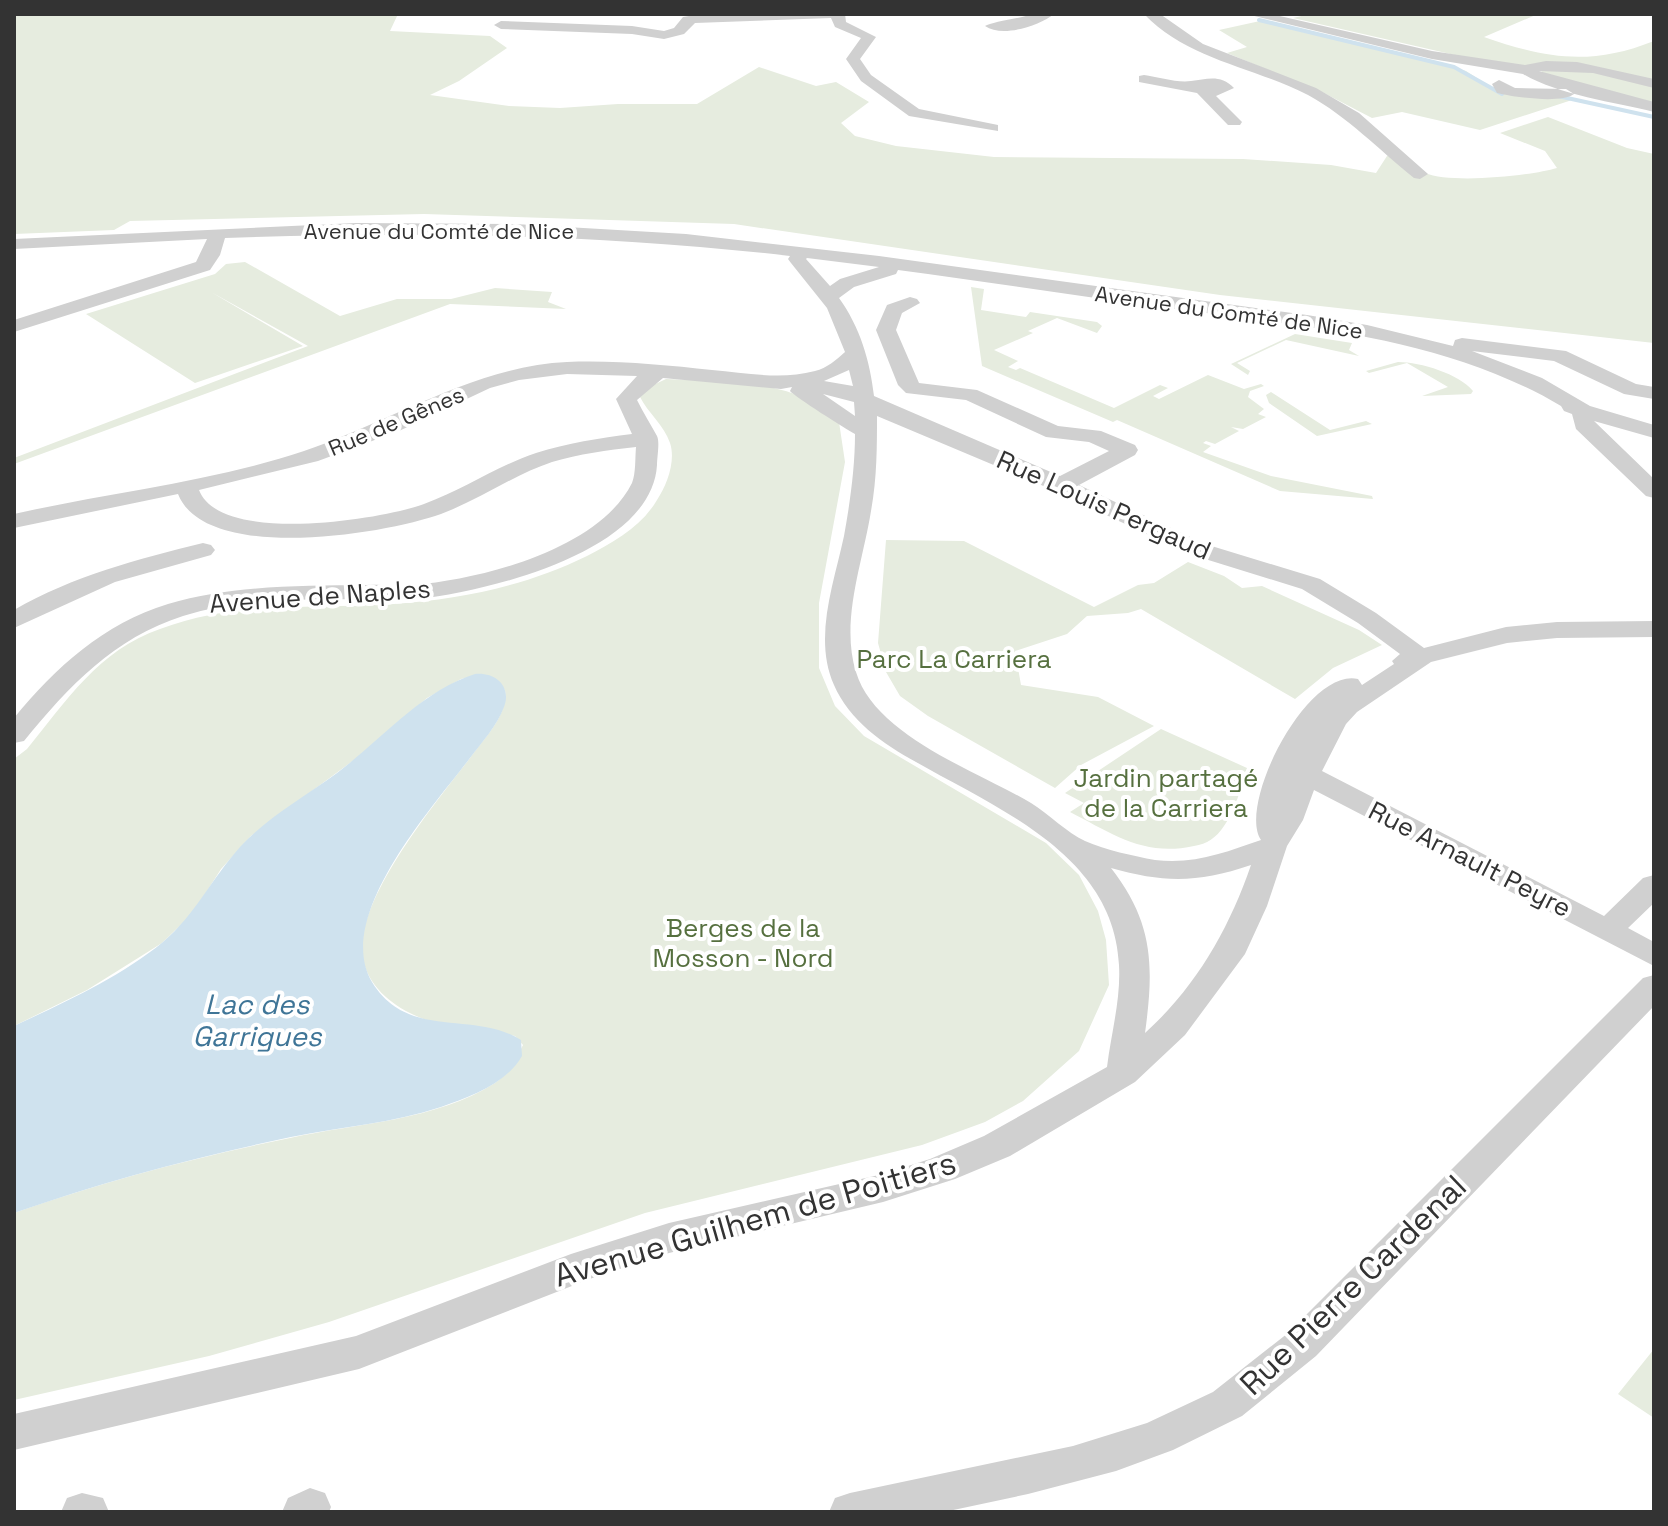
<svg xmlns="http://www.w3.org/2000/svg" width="1668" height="1526" font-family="'Space Grotesk',sans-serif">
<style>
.green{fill:#e6ecdf}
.water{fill:#cfe2ee}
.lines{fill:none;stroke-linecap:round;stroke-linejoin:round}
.stream{stroke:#cfe2ee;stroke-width:4}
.minor{fill:#d0d0d0;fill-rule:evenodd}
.labels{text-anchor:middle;stroke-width:8;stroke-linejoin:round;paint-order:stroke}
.far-street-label{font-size:22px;fill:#333;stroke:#fff}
.street-label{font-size:26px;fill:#333;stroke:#fff}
.park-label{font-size:26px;fill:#56703f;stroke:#fff}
.water-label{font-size:28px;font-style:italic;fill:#3f7597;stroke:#fff}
.near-street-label{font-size:32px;fill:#333;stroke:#fff}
</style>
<rect width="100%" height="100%" fill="#fff"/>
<path class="green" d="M 14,14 L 398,14 L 390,31 L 490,36 L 507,48 L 459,81 L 430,95 L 509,106 L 560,108 L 618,104 L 697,104 L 759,67 L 816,86 L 836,82 L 869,102 L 841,123 L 855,136 L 896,146 L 994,157 L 1243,159 L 1331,165 L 1376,173 L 1387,156 C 1413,158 1407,166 1425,173 C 1451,184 1530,176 1557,168 L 1545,151 L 1500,133 L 1548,117 L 1627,148 L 1654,154 L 1654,343 L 1220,295 L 734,224 L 424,214 L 130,221 L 114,230 L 14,234 Z
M 1310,14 L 1538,14 L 1484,37 C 1547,59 1591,66 1654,41 L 1654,104 L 1546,75 L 1540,70 L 1468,58 L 1293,18 Z
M 1260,21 L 1453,67 L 1466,71 L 1500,93 L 1575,99 L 1480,130 L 1402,112 L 1372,118 L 1322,92 L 1227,53 L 1247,47 L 1219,30 Z
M 245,262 L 340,316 L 397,299 L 451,299 L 495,288 L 552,292 L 548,302 L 566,309 L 450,304 L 14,464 L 14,458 L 308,346 L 211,292 L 303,346 L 195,383 L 86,314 L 215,274 L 226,264 Z
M 971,287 L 984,289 L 981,310 L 1026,317 L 1030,312 L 1097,322 L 1102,326 L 1097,333 L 1057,318 L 1028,331 L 1033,333 L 994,350 L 1018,361 L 1008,367 L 1016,370 L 1020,368 L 1114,408 L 1160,385 L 1168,388 L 1153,396 L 1159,399 L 1208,375 L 1244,389 L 1261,384 L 1264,386 L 1250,391 L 1248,397 L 1264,409 L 1258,414 L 1266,417 L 1243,429 L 1231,427 L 1239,431 L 1215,444 L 1206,441 L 1203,443 L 1211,446 L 1203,452 L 1271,476 L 1372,496 L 1373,499 L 1280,491 L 1117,420 L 1113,422 L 982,366 Z
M 1295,334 L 1352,343 L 1349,350 L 1359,356 L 1286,340 L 1237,363 L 1250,371 L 1248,375 L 1231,364 Z
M 1398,362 C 1421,362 1459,374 1473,391 L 1471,394 L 1422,396 L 1448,387 L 1407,363 L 1369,373 L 1366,371 Z
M 666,379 C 708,381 771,380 808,400 C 819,406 829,415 839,422 L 845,462 L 819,603 L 819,668 L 835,706 L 864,736 L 1046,843 L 1079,875 L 1098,911 L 1106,940 L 1109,985 L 1079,1051 L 1023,1101 L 985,1122 L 922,1145 L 645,1213 L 329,1322 L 209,1356 L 14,1400 L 14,1213 C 104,1181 197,1157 290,1138 C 357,1123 435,1121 495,1083 C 510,1073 515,1061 523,1045 L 515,1036 C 483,1030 444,1029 414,1015 C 390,1004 368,985 363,959 C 351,904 438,800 470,758 C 484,738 508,716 505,690 L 482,674 L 461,679 L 427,698 L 358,757 L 251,836 L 221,869 L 193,913 L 162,943 L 87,990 L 14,1026 L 14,759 L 27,749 C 66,701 99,650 160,629 C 241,599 311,610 394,604 C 462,599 526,586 587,556 C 614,542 641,527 657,500 C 667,485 676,461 670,443 C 664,425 648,413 640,397 L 649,387 Z
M 1271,392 L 1330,430 L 1366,421 L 1372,424 L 1317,436 L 1269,403 L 1266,395 Z
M 886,540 L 964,541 L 1094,607 L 1138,585 L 1154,583 L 1188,562 L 1224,576 L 1242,588 L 1262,586 L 1359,630 L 1382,645 L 1333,668 L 1295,699 L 1141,609 L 1128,613 L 1087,616 L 1067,634 L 1015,651 L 1021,685 L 1098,697 L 1154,726 L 1081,765 L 1055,788 L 928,716 L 900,696 L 886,672 L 878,643 Z
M 1161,729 L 1247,768 C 1241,787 1236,809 1224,826 C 1216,838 1207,844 1194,846 C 1144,857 1113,834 1070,812 L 1084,803 L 1065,793 Z
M 1654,1349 L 1654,1418 L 1618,1394 Z"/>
<path class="water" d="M 475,674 C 495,672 512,686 504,707 C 497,726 482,742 470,758 C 433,807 333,917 372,982 C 408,1041 474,1010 521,1040 L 522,1056 C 506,1084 470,1097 441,1107 C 393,1123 341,1127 291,1137 C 197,1157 104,1181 14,1213 L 14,1026 C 65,1002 119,978 163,942 C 195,915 212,878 240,847 C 268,817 304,797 337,773 C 381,740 421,691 475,674 Z"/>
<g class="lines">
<path class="stream" d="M 1259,20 L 1454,67 L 1502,94
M 1558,96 L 1654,117"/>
<path class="minor" d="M 845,14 L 846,22 L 876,37 L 860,59 L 871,75 L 919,109 L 998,125 L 998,131 L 909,116 L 861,81 L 846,59 L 861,38 L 835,27 L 831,18 L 695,23 L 684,34 L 664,39 L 632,34 L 501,29 L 494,25 L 501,21 L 632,26 L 664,31 L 674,28 L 683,17 L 695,15 Z
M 1034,14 L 1054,14 C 1039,26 1002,38 985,26 C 991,22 1021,18 1034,14 Z
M 1144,14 L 1160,14 L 1203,44 L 1316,88 L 1359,113 L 1428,174 L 1420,179 L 1414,178 C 1378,149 1348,117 1308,95 C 1254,67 1188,60 1144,14 Z
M 1246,14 L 1271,14 L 1432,51 L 1525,65 L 1546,61 L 1577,62 L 1654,79 L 1654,88 L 1593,73 L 1539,71 L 1654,102 L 1654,112 C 1614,102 1558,95 1523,74 L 1432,59 Z
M 1144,75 C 1158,77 1177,83 1191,81 C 1207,79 1221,74 1234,88 L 1216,96 L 1242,122 L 1240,125 L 1228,125 L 1197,93 L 1139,82 L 1139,76 Z
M 1499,80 L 1515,88 L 1566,89 L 1574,94 C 1561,104 1513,97 1497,93 L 1492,84 Z
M 356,223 L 515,224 L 686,234 L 879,256 L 1307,315 L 1367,325 L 1453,346 L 1455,340 L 1462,338 L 1566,351 L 1636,384 L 1654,387 L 1654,399 L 1624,394 L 1554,361 L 1472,351 L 1542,378 L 1590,406 L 1654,425 L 1654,438 L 1594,421 L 1654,479 L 1654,498 L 1646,496 L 1576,429 L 1572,414 L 1564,411 L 1561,406 C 1444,337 1307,327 1175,309 C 1083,297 990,282 898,270 L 896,274 L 854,287 L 839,298 C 860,327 870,361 874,396 L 1060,476 L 1109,451 L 1089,442 L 1046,437 L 966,400 L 906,393 L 898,385 L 876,330 L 887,305 L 910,297 L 917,299 L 920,303 L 902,313 L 896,330 L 919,383 L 977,390 L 1058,426 L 1101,431 L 1135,445 L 1138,450 L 1135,455 L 1079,485 L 1205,544 L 1320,579 L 1376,613 L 1424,648 L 1506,627 L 1557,622 L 1654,621 L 1654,637 L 1557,638 L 1507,643 L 1431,662 L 1357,712 L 1346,724 L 1322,771 L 1604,916 L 1643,878 L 1654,875 L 1654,903 L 1628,928 L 1654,942 L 1654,966 L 1314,790 L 1303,820 L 1287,846 L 1267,906 L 1245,954 L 1185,1035 L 1135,1082 L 1010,1156 L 955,1179 L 883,1202 L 669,1253 L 595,1277 L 359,1369 L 14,1450 L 14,1414 L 356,1336 L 571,1254 L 669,1223 L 883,1174 L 930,1159 L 984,1136 L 1107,1067 C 1111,1034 1121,999 1119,965 C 1114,855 998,809 916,762 C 883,744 849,720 834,685 C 813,638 834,583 844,536 C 850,503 855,468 855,434 C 846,429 795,397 790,391 L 792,387 L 781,389 L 663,378 L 637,400 C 643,412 651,425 657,436 C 660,442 657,457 657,465 C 652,552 488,591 419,599 C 403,601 386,599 370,599 C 309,600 242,597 183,616 C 114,638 69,686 24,741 L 14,743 L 14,718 C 56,667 103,624 168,604 C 232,585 299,586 366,585 C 382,584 398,586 414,585 C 483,579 599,549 632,483 C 636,473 635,458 636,447 C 607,450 579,454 552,462 C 513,475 479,500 441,514 C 385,534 206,564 178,494 L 14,528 L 14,514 C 110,492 211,482 304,451 C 390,422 476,366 567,362 C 615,360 665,365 712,370 C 747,373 781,380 815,371 C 827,368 836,360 845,352 L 827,308 L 791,263 L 788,259 L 790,256 C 602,234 414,231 225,238 L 220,255 L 210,270 L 14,332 L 14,320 L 196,262 L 207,239 L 14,249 L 14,239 ZM 806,259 L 807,258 L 879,267 L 840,279 L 830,286 ZM 849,370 L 853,386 L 824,381 ZM 567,374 L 637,376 L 616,399 L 632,434 C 600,438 567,443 536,453 C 497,466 463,490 424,504 C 380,520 220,545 199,490 L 318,461 L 399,431 L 490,388 L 519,380 ZM 823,394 L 854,402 L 855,416 ZM 877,416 L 1053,490 L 1189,554 L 1302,589 L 1358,623 L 1400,654 L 1392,661 L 1394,664 L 1362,685 L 1358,679 C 1307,667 1237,805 1261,840 C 1226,852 1194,865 1155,860 C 1133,856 1106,850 1085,841 C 1067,833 1049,814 1031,803 C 977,771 875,736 856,672 C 840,621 863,562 871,511 C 877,479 877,446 877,416 ZM 1251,865 C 1229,929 1196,987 1145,1033 C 1154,967 1154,923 1111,868 C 1164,883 1198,883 1251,865 Z
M 203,543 L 211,545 L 215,550 L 211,555 L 115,582 L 14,628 L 14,610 C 73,576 138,559 203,543 Z
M 1654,975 L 1654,1006 L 1316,1356 L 1242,1416 L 1173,1450 L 1116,1471 L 1028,1494 L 944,1512 L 829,1512 L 835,1498 L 850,1493 L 1073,1446 L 1147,1423 L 1213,1392 L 1288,1333 L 1643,978 Z
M 310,1488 L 325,1493 L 331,1507 L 329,1512 L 282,1512 L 288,1498 Z
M 82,1493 L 103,1498 L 109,1512 L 61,1512 L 67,1498 Z"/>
</g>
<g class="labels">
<g class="far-street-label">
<text x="439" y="239">Avenue du Comté de Nice</text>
<text transform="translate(1229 312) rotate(8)" y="8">Avenue du Comté de Nice</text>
<text transform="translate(396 421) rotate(-23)" y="8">Rue de Gênes</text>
</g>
<g class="street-label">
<text transform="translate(1104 505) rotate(24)" y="9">Rue Louis Pergaud</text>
<text transform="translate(320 596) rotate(-4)" y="9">Avenue de Naples</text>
<text transform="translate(1470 859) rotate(27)" y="9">Rue Arnault Peyre</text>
</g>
<g class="park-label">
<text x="954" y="668">Parc La Carriera</text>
<text x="1166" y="787">Jardin partagé<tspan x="1166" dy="30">de la Carriera</tspan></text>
<text x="743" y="937">Berges de la<tspan x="743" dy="30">Mosson - Nord</tspan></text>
</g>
<g class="water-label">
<text x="257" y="1014">Lac des<tspan x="257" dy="32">Garrigues</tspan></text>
</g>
<g class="near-street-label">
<text transform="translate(755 1219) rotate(-16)" y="11">Avenue Guilhem de Poitiers</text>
<text transform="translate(1353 1285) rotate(-44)" y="11">Rue Pierre Cardenal</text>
</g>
</g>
<rect width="1668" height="1526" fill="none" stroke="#333333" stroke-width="32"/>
</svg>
